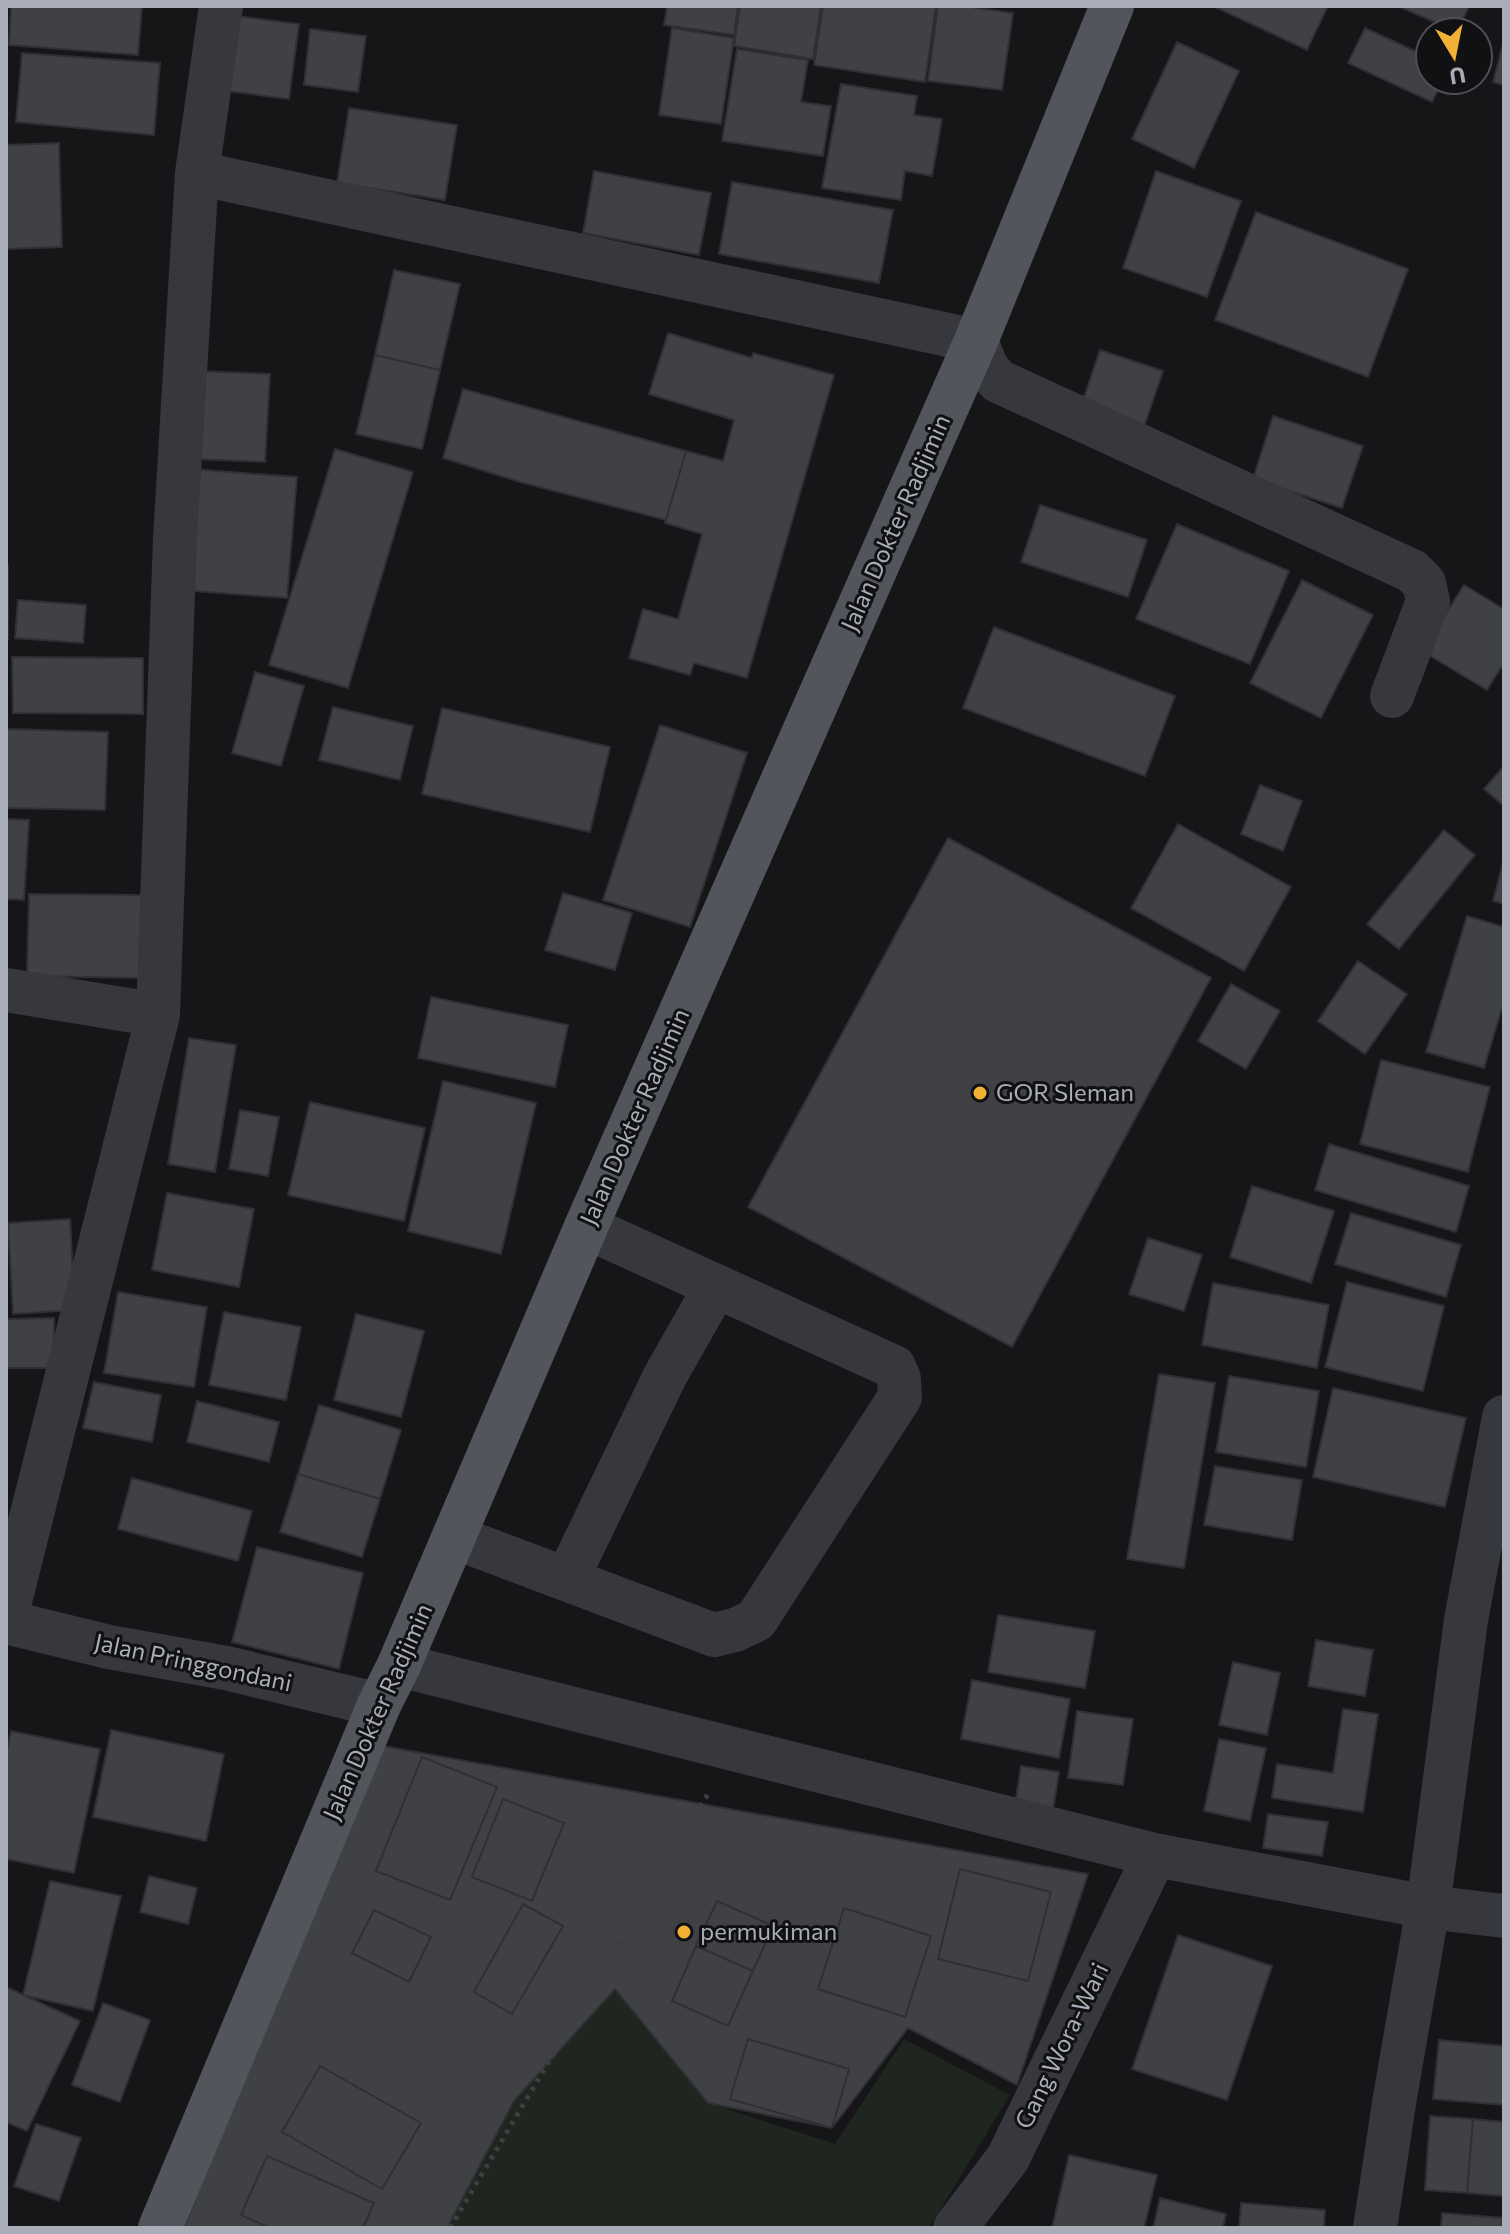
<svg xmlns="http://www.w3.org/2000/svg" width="1510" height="2234" font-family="Commissioner,sans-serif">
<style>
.green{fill:#1e261f}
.building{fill:#404145;stroke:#303034;stroke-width:2}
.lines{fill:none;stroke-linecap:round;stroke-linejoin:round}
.path{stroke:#3d3f44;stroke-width:5;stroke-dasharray:4 6;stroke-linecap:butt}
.minor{stroke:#37383d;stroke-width:44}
.major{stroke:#53555c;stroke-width:44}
.poi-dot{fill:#f2b134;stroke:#111113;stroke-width:3}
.labels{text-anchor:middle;stroke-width:6;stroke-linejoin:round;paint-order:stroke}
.street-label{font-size:24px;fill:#a8adb8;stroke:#111113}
.poi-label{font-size:24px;fill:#a8adb8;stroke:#111113;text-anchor:start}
</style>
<rect width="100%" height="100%" fill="#161618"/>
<path class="green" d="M 615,1989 L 708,2103 L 835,2144 L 904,2039 L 1010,2095 L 929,2228 L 447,2228 L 514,2101 Z"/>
<path class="building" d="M 11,6 L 142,6 L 138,55 L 9,45 Z
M 667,6 L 738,6 L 734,35 L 664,25 Z
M 740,6 L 821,6 L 813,59 L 734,46 Z
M 823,6 L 936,6 L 925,82 L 814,65 Z
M 938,6 L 964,6 L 1013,13 L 1002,90 L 928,81 Z
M 1213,6 L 1328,6 L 1307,50 Z
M 1398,6 L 1469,6 L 1457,32 Z
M 236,16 L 299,24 L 289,99 L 227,91 Z
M 672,28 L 734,38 L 721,124 L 659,115 Z
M 1365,28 L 1430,58 L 1430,80 L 1443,80 L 1432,102 L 1348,63 Z
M 310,29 L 366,36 L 358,92 L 304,85 Z
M 1504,40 L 1504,85 L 1493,82 Z
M 1177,42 L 1239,71 L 1194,168 L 1132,139 Z
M 737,49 L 808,60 L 801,102 L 831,106 L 823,156 L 722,141 Z
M 22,53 L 160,63 L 154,135 L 16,122 Z
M 841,84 L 917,96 L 914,115 L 942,119 L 932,176 L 905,171 L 901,200 L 822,188 Z
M 349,108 L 457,125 L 445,200 L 337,183 Z
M 59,143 L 62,247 L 6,249 L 6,145 Z
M 594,171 L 711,193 L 699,255 L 583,233 Z
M 1156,171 L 1241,201 L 1207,297 L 1123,268 Z
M 732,182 L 893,210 L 879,283 L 719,254 Z
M 1256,212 L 1408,269 L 1368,377 L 1215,320 Z
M 394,270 L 460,284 L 440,370 L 375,355 Z
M 668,333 L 752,358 L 753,353 L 834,375 L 747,678 L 694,663 L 690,675 L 629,658 L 643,609 L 678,619 L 702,534 L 665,523 L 686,451 L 723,461 L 734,420 L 649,394 Z
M 1100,350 L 1163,371 L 1144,427 L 1081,406 Z
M 375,355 L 440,370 L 422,449 L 356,434 Z
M 199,371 L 270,374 L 265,462 L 194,459 Z
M 463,389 L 686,451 L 666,520 L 520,482 L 443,458 Z
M 1273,416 L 1363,446 L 1342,508 L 1253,479 Z
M 335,449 L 413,472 L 348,688 L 269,665 Z
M 191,469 L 297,477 L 287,598 L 181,590 Z
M 1040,505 L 1147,540 L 1128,597 L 1021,562 Z
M 1177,524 L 1289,571 L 1250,664 L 1136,619 Z
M 6,566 L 8,566 L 8,639 L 6,639 Z
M 1302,580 L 1373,615 L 1321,718 L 1250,683 Z
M 1464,585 L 1504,609 L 1504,663 L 1487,690 L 1422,651 Z
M 18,600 L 86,605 L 83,643 L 15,638 Z
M 994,627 L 1175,696 L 1145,776 L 963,708 Z
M 12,657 L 143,658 L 143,714 L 13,713 Z
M 255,672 L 304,686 L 281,766 L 232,753 Z
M 333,707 L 413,726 L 400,780 L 319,760 Z
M 442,708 L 610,747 L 590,832 L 422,794 Z
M 660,725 L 747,753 L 690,927 L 603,900 Z
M 6,729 L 108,732 L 105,810 L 6,808 Z
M 1504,766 L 1504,806 L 1484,789 Z
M 1260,785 L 1302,801 L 1283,851 L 1241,834 Z
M 6,819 L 29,820 L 24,900 L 6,899 Z
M 1178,824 L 1291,887 L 1244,971 L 1131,908 Z
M 1444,830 L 1475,855 L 1399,949 L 1367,924 Z
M 948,838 L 1211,978 L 1012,1347 L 748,1207 Z
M 1504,859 L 1504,904 L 1493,901 Z
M 563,893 L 632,913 L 615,970 L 545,950 Z
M 29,894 L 143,895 L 141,978 L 27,976 Z
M 1467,916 L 1504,927 L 1504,1001 L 1484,1068 L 1426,1052 Z
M 1358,961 L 1407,994 L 1365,1054 L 1318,1021 Z
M 1231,984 L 1280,1011 L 1246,1069 L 1198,1041 Z
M 431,997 L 568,1025 L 555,1087 L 418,1058 Z
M 189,1038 L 236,1045 L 215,1172 L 168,1164 Z
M 1381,1060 L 1490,1087 L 1468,1172 L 1360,1144 Z
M 443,1081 L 536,1103 L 501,1254 L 408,1231 Z
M 310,1102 L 425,1128 L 404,1221 L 288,1195 Z
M 240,1110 L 279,1117 L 268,1176 L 229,1169 Z
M 1329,1144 L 1469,1186 L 1456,1232 L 1315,1190 Z
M 1252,1186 L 1334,1211 L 1311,1283 L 1230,1257 Z
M 167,1193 L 254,1209 L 239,1287 L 152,1270 Z
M 1351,1213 L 1461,1245 L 1446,1297 L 1335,1264 Z
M 70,1219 L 75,1310 L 13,1314 L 8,1223 Z
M 1148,1238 L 1202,1255 L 1184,1311 L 1129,1294 Z
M 1347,1282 L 1444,1306 L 1423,1391 L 1325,1367 Z
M 1213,1283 L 1329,1305 L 1317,1368 L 1202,1345 Z
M 118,1292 L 207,1307 L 194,1387 L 104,1373 Z
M 224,1312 L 301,1327 L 286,1400 L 209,1385 Z
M 356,1314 L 424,1331 L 401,1417 L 334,1400 Z
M 54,1318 L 54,1368 L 6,1368 L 6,1319 Z
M 1159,1374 L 1215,1383 L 1184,1568 L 1127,1559 Z
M 1229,1376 L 1319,1391 L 1306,1467 L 1216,1452 Z
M 94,1382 L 161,1395 L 152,1442 L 83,1428 Z
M 1333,1388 L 1466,1418 L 1445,1507 L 1313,1477 Z
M 197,1401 L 279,1422 L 269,1462 L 187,1442 Z
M 319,1405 L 401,1430 L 380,1499 L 298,1474 Z
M 1215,1466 L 1302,1480 L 1292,1540 L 1204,1525 Z
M 298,1474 L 380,1499 L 362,1557 L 280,1532 Z
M 132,1478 L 252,1511 L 238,1561 L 118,1529 Z
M 257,1547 L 363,1573 L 339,1669 L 232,1642 Z
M 998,1615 L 1095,1631 L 1085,1688 L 988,1672 Z
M 1316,1640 L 1373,1650 L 1365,1696 L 1308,1686 Z
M 1233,1662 L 1280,1673 L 1267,1735 L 1219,1725 Z
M 972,1680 L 1070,1699 L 1059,1758 L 961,1739 Z
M 1343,1709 L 1378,1714 L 1363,1812 L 1272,1798 L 1277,1764 L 1333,1773 Z
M 1077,1711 L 1133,1719 L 1123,1785 L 1068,1778 Z
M 111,1730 L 224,1754 L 206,1841 L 93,1817 Z
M 11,1731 L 100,1749 L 74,1873 L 6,1859 L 6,1754 Z
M 1219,1739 L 1266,1748 L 1250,1821 L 1204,1811 Z
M 372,1744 L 1088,1874 L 1017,2085 L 908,2028 L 832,2128 L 708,2103 L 615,1989 L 514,2101 L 447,2228 L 184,2228 Z
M 422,1757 L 497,1787 L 450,1900 L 376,1871 Z
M 1021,1766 L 1059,1772 L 1051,1823 L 1013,1817 Z
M 503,1799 L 564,1823 L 532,1901 L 472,1877 Z
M 1268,1814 L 1328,1822 L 1322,1856 L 1263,1848 Z
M 960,1869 L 1051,1892 L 1028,1981 L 938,1959 Z
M 149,1876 L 197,1888 L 188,1924 L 140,1912 Z
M 50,1881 L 121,1896 L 93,2011 L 23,1995 Z
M 717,1901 L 773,1926 L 753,1971 L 696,1946 Z
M 523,1904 L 563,1926 L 512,2014 L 474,1992 Z
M 844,1908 L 931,1936 L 905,2017 L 818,1989 Z
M 374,1910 L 431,1937 L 409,1982 L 352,1953 Z
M 1178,1935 L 1272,1966 L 1227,2100 L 1132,2069 Z
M 696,1946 L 753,1971 L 728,2026 L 672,2001 Z
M 6,1987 L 80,2021 L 27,2131 L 6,2122 Z
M 103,2003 L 150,2020 L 120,2102 L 72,2085 Z
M 748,2039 L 849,2069 L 832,2128 L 730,2099 Z
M 1439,2040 L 1504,2046 L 1504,2105 L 1433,2099 Z
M 320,2066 L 421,2123 L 382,2189 L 282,2132 Z
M 1430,2116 L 1473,2119 L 1467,2193 L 1425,2190 Z
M 1473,2119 L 1504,2122 L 1504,2196 L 1467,2193 Z
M 36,2124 L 81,2138 L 59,2201 L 14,2186 Z
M 1069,2155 L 1157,2175 L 1144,2228 L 1052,2228 Z
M 267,2156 L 374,2203 L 363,2228 L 270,2228 L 241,2215 Z
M 1160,2198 L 1226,2214 L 1223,2228 L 1153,2228 Z
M 1241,2203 L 1325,2210 L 1324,2228 L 1239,2228 Z
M 1442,2213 L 1503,2218 L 1502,2228 L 1441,2228 Z"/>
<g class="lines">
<path class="path" d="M 450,2228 L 709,1792"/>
<path class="minor" d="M 197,173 L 976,341 L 987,368 L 998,381 L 1412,571 L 1424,583 L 1428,601 L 1392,696
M 6,990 L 158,1015
M 454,1537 L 714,1635 L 735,1630 L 756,1620 L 900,1397 L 899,1379 L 894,1367 L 586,1227
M 567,1579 L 665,1376 L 716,1286
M 6,1617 L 158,1015 L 175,538 L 197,173 L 221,6
M 6,1622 L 109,1647 L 226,1668 L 379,1705
M 399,1665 L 1155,1855 L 1428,1907 L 1504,1916
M 955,2228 L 1008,2158 L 1155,1855
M 1375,2228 L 1395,2097 L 1428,1907 L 1466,1620 L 1504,1417"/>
<path class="major" d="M 160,2228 L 379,1705 L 399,1665 L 586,1227 L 976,341 L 1112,6"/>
</g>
<g class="poi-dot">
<circle cx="980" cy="1093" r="8"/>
<circle cx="684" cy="1932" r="8"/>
</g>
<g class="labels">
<g class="street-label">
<text transform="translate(896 523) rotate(-66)" y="8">Jalan Dokter Radjimin</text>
<text transform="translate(635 1117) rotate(-66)" y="8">Jalan Dokter Radjimin</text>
<text transform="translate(193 1663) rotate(12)" y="8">Jalan Pringgondani</text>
<text transform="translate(378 1712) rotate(-66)" y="8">Jalan Dokter Radjimin</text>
<text transform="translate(1062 2046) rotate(-64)" y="8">Gang Wora-Wari</text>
</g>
<g class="poi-label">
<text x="996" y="1101">GOR Sleman</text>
<text x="700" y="1940">permukiman</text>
</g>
</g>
<rect width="1510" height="2234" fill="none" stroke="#a8adb8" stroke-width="16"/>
<g transform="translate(1454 56) rotate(170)"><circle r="38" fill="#111113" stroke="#4d4f55" stroke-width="2"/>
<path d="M0-6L14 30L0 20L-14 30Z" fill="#f2b134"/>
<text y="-12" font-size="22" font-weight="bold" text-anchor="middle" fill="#a8adb8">U</text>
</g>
</svg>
